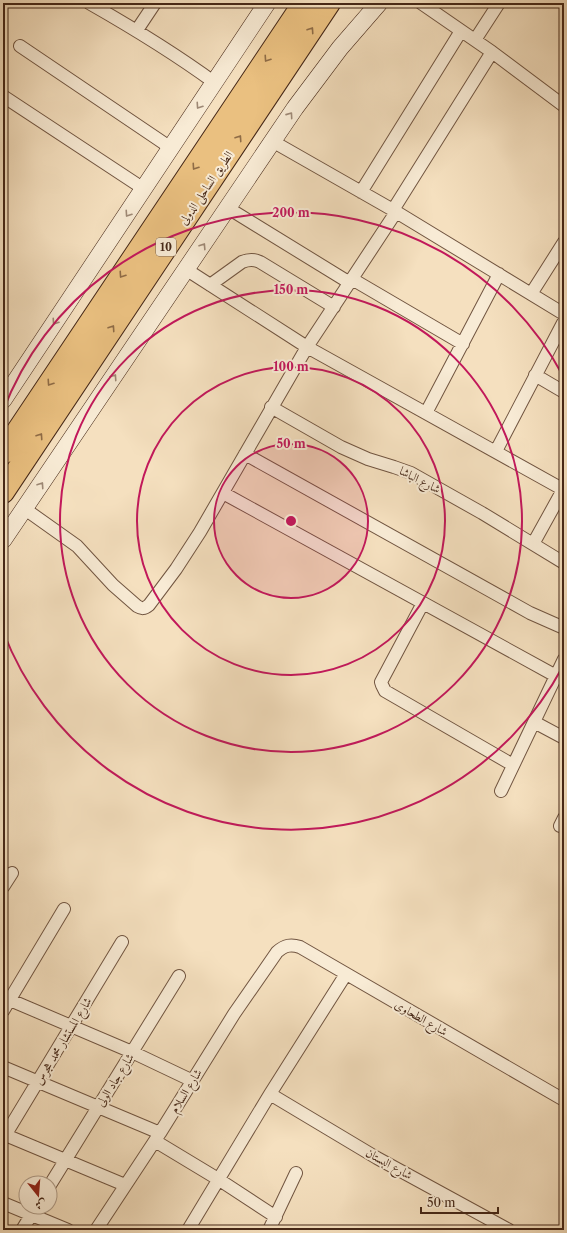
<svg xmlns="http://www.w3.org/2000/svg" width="567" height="1233" font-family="'Libre Caslon Text',Amiri,serif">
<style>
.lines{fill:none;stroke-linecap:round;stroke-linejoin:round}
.street-casing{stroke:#715541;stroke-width:14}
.secondary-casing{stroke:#452717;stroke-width:18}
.highway-casing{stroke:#452717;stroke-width:24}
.street{stroke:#f8ebd5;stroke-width:12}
.secondary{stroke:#f8ebd5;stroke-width:17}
.highway{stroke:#eac080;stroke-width:22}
.oneway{stroke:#8f6c46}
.oneway2{stroke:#9e8976}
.ring{fill:none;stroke:#c2185b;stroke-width:2}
.labels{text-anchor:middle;stroke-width:4;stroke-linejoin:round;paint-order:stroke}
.shield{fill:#f8ebd5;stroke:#7b6250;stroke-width:1}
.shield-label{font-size:11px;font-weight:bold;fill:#452717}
.street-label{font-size:12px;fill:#452717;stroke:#f8ebd5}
.centre{fill:#c2185b;stroke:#f8ebd5;stroke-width:2}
.ring-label{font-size:12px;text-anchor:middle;font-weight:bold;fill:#c2185b;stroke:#f8ebd5;stroke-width:4;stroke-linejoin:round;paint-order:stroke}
</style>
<rect width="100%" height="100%" fill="#f5e0bf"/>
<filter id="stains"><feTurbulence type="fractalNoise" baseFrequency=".005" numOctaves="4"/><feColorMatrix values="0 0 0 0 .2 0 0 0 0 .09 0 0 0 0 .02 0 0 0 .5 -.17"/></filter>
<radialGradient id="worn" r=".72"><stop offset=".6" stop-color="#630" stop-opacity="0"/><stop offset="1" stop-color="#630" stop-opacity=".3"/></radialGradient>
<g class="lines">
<g class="street-casing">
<path id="street" d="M 89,3 C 133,28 174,53 215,83
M 421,3 L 492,52 L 564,106
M 137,30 L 155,3
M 475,40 L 499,3
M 20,46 L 171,148
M 3,96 L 144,189
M 272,141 L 393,210 L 564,314
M 361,192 L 461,31
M 228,208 L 350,283
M 393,210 L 492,52
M 187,270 L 307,347 L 564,490
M 352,279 L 463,344
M 210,285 L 242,262 C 249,259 254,259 260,262 L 334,307
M 531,294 L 564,242
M 535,375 L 564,392
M 271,407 L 341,447 L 368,459 L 394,467 L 411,473 L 482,513 L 564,563
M 426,413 L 499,274
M 496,451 L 564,321
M 245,454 L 530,613 L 564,628
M 223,493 L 556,676
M 25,509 L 77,546 L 113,585 L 137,606 C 142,609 144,609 149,605 L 176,569 L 200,532 L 307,347 L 396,212
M 533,544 L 564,488
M 423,603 L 381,682 L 382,685 L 385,691 L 513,765
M 534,722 L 564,738
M 501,791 L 564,659
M 560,826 L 564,818
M 3,887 L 12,873
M 3,997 L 132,1052 L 193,1081
M 3,1011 L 64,909
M 3,1067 L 160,1133
M 270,1094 L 377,1158 L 509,1230
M 3,1134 L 125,1185
M 3,1139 L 122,942
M 155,1141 L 218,1179 L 276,1217
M 50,1185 L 179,976
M 3,1203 L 68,1230
M 22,1230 L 36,1207
M 96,1230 L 160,1133 L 234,1014 L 277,952 C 285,945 291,944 300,947 L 564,1100
M 188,1230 L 270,1094 L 346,974
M 269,1230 L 296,1173"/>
</g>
<g class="secondary-casing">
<path id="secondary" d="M 3,400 L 267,3
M 3,540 L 295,108 L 340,48 L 379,3"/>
</g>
<g class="highway-casing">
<path id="highway" d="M 3,453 L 304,3
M 3,492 L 329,3"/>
</g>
<use href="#street" class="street"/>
<use href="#secondary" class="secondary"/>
<use href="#highway" class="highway"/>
</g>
<defs><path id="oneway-chevron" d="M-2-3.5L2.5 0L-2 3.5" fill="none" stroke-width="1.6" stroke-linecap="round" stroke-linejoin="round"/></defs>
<g class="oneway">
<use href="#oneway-chevron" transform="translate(311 30) rotate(-56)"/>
<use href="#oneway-chevron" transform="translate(267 59) rotate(124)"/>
<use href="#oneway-chevron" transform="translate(239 138) rotate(-56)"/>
<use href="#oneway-chevron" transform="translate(195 167) rotate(124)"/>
<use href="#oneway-chevron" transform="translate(122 275) rotate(124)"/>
<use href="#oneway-chevron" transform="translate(112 328) rotate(-56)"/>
<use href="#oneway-chevron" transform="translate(50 383) rotate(124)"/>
<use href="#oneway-chevron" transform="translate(40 436) rotate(-56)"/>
</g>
<g class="oneway2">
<use href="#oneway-chevron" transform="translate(199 106) rotate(124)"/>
<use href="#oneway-chevron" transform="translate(290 115) rotate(-55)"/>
<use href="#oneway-chevron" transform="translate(128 214) rotate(124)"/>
<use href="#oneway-chevron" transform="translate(203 246) rotate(-57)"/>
<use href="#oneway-chevron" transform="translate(55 322) rotate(124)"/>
<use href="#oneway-chevron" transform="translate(114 377) rotate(-56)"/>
<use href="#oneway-chevron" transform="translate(41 485) rotate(-56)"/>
</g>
<circle cx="291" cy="521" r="77" fill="#c2185b" fill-opacity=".12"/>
<g class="ring">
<circle cx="291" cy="521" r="77"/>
<circle cx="291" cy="521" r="154"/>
<circle cx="291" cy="521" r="231"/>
<path d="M563 666A308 308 0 0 1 3 631M3 411A308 308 0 0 1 563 376"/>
</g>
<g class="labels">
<rect class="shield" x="156" y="238" width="20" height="18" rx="3"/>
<g class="shield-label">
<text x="166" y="251">10</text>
</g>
<g class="street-label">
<text transform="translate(206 188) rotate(-56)" y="4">الطريق الساحلى الدولى</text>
<text transform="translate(420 480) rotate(27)" y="4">شارع الباشا</text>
<text transform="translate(421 1018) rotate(30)" y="4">شارع الطحاوى</text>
<text transform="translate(63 1041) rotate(-59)" y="4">شارع المستشار محمد هجرس</text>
<text transform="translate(115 1080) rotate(-58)" y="4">شارع جاد الولى</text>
<text transform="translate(186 1091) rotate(-58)" y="4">شارع السلام</text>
<text transform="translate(389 1164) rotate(29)" y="4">شارع البستان</text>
</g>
</g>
<circle cx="291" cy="521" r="6" class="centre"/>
<g class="ring-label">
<text x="291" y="217">200 m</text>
<text x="291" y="294">150 m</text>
<text x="291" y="371">100 m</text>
<text x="291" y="448">50 m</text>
</g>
<rect width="567" height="1233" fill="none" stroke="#f5e0bf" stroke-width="16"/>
<rect x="4" y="4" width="559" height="1225" fill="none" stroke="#452717" stroke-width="2"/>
<rect x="8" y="8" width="551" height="1217" fill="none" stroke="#452717"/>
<g transform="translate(38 1195) rotate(163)"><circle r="19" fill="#f8ebd5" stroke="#b09d89"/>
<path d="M0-3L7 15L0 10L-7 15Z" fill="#8f2418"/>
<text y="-6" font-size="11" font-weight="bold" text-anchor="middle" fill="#452717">ش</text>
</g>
<path d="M421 1207v6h77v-6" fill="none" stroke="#452717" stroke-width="2"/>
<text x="427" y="1207" font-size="12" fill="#452717" stroke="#f8ebd5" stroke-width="3" paint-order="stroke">50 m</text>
<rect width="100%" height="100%" filter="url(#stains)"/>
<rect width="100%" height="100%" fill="url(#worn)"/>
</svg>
